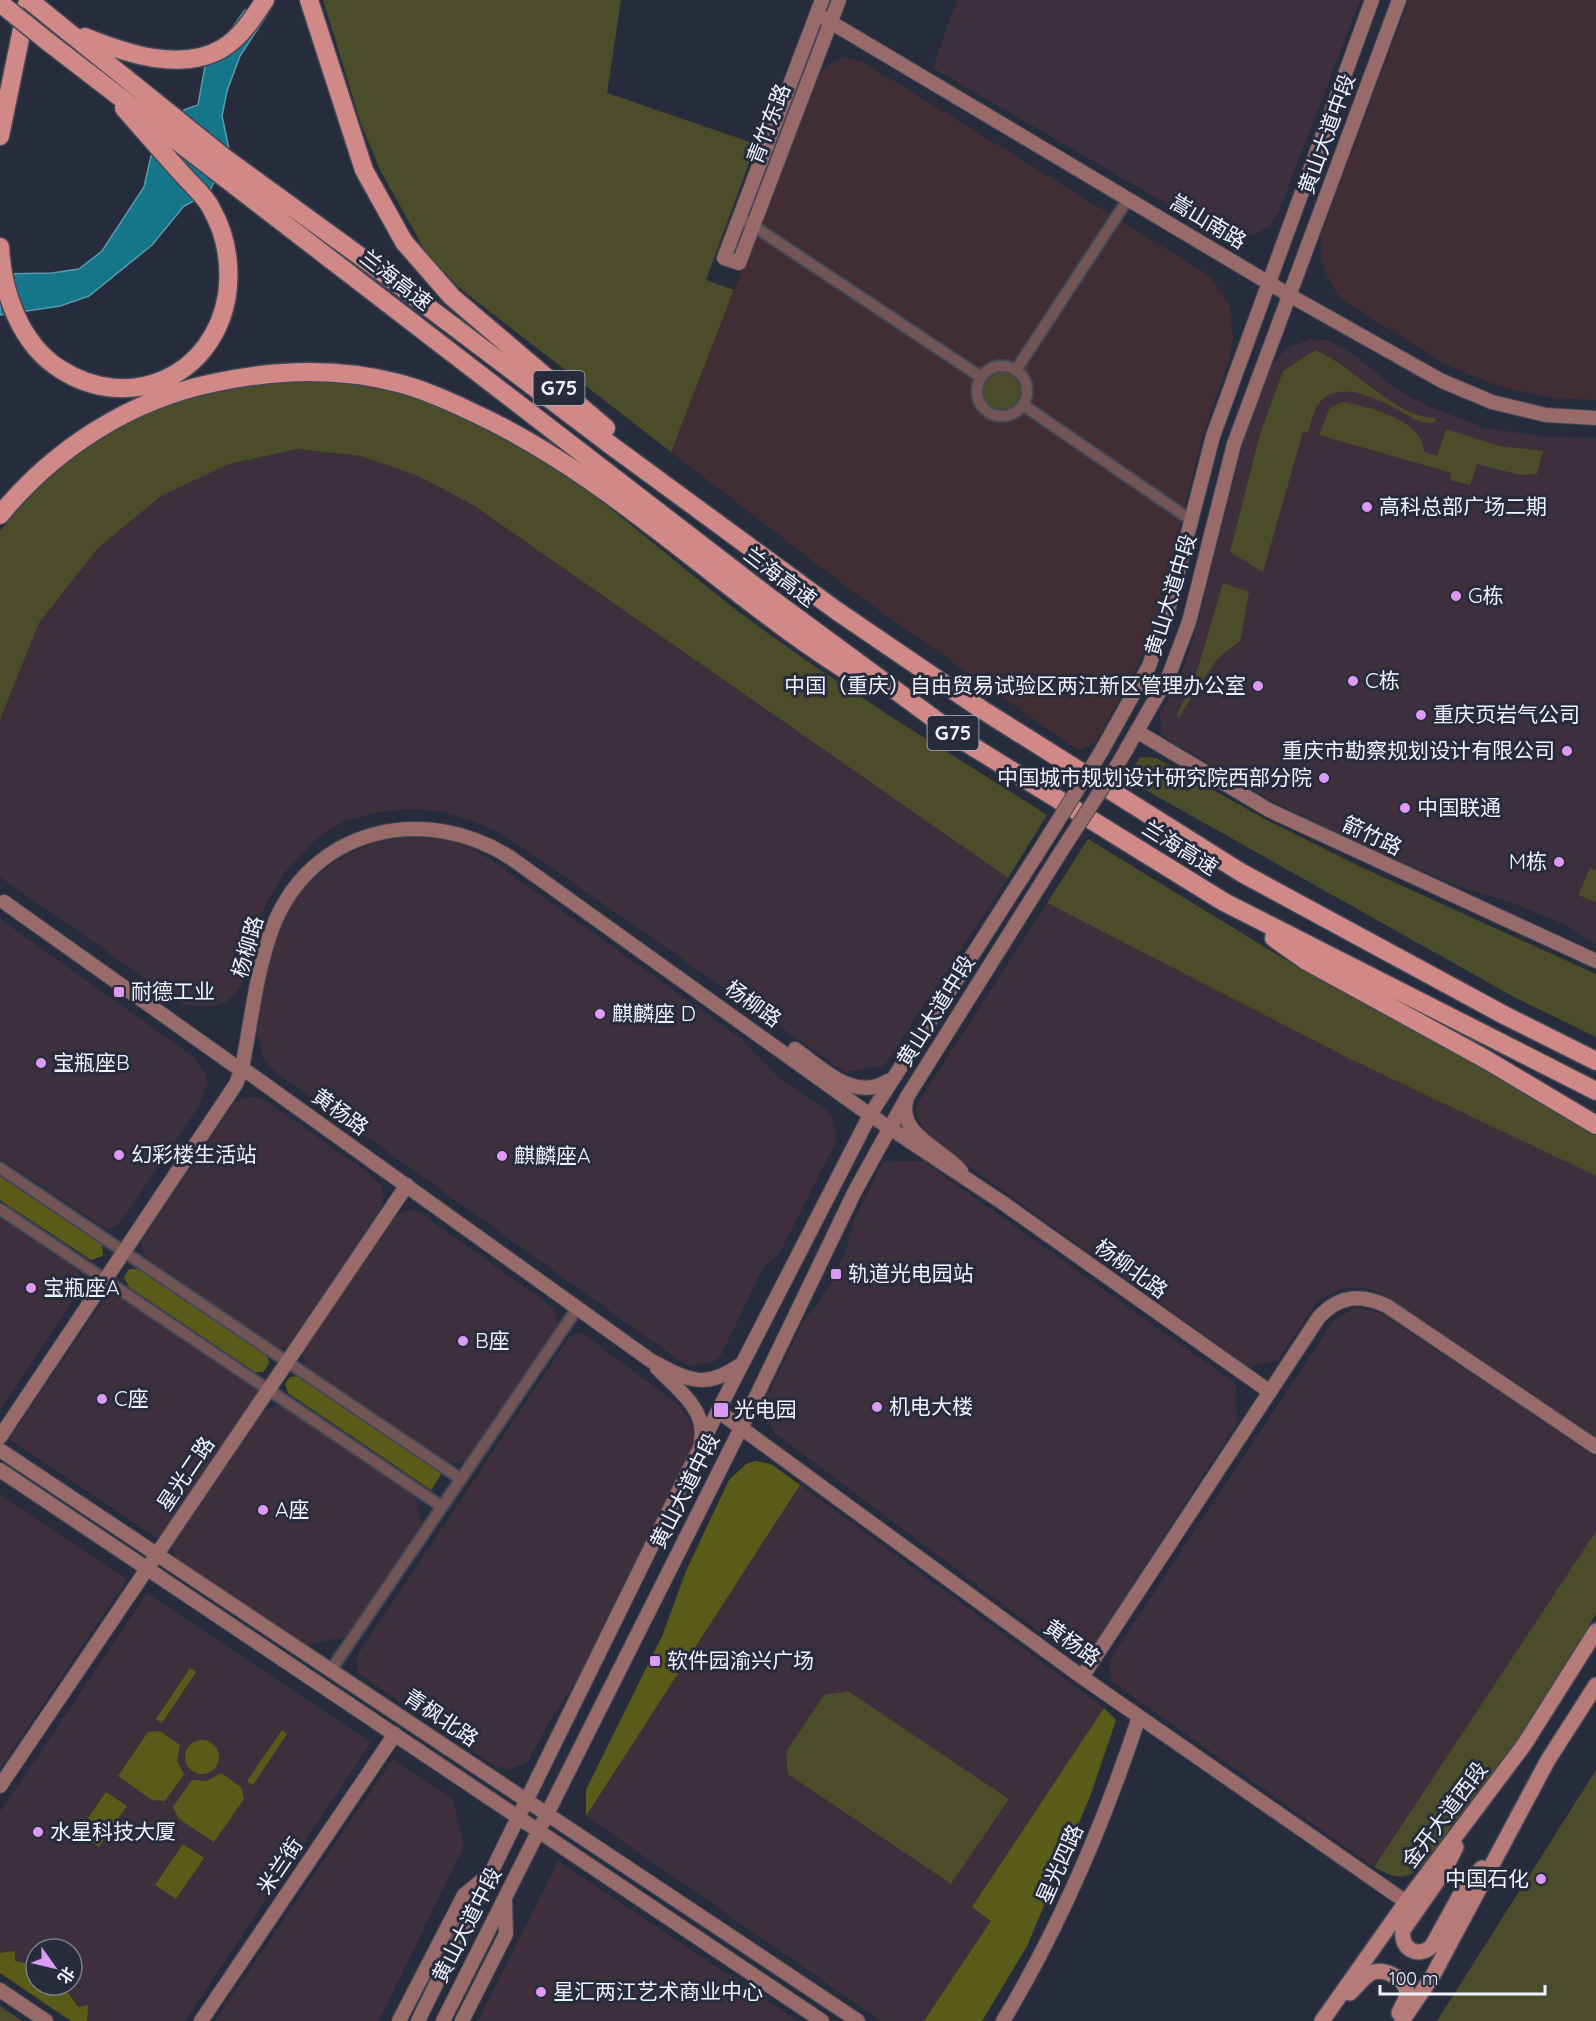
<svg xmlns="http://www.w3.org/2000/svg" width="1596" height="2021" font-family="Quicksand,'Noto Sans SC',sans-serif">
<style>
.commercial{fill:#3e2f3c;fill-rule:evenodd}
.industrial{fill:#412e35}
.green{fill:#4b4c29}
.forest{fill:#5a5b18}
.water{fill:#157689;stroke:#569cac;stroke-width:1.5}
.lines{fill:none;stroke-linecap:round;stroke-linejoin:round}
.street-casing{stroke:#434858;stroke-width:14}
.secondary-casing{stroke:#434858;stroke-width:16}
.primary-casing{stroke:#434858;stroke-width:18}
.highway-casing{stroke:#434858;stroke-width:21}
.street{stroke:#725554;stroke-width:10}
.secondary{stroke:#986a69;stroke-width:14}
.primary{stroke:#b67b79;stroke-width:15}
.highway{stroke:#d08987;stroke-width:18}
.secondary-bridge-casing{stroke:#434858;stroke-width:16;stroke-linecap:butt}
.highway-bridge-casing{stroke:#434858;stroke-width:21;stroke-linecap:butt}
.secondary-bridge{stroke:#986a69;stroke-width:14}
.highway-bridge{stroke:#d08987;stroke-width:18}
.poi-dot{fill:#dd99f3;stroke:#272c3d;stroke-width:2}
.labels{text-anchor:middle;stroke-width:6;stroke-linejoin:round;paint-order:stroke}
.shield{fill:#272c3d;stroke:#b3b7c4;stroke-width:1.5}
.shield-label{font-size:20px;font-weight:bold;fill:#eff3fe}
.street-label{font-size:21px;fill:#eff3fe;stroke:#272c3d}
.poi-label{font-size:21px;fill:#eff3fe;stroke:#272c3d;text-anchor:start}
</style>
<rect width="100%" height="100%" fill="#272c3d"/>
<path class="commercial" d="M 957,0 L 1360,0 L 1278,214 L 1269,227 L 1250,236 L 1234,236 L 1215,232 L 933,68 Z
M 1312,339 L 1327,340 L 1350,352 L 1402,393 L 1428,406 L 1485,428 L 1545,437 L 1596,438 L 1596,944 L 1566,925 L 1510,902 L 1461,887 L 1370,849 L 1274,802 L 1162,736 L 1160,715 L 1177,684 L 1192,645 L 1244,439 L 1269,369 L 1286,348 Z
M 298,449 L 361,456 L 418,476 L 473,505 L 1008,878 L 884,1066 L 845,1072 L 504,835 L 476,822 L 444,812 L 413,809 L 379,812 L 342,822 L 314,841 L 284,873 L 262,912 L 246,975 L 237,992 L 225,1003 L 210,1007 L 184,1005 L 0,877 L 0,720 L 39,623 L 98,548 L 161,496 L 229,464 Z
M 403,837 L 442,839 L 467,846 L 491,860 L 743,1040 L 777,1076 L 826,1110 L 832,1118 L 837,1136 L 834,1146 L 780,1252 L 762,1270 L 721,1355 L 714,1362 L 694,1366 L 683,1363 L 273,1070 L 263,1057 L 257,1031 L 272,944 L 282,919 L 301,890 L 334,862 L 369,844 Z
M 1047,903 L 1350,1059 L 1596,1176 L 1596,1437 L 1380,1293 L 1367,1288 L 1341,1288 L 1318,1300 L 1278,1360 L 1249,1367 L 927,1136 L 916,1113 L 918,1103 Z
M 0,919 L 195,1058 L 205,1073 L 207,1083 L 200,1104 L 119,1225 L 106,1229 L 0,1158 Z
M 255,1097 L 266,1101 L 372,1176 L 380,1185 L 383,1196 L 381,1209 L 290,1346 L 278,1348 L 144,1256 L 141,1242 L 233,1104 L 244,1098 Z
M 923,1161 L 1236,1384 L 1237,1423 L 1096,1642 L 1060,1647 L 776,1434 L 768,1424 L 764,1412 L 766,1398 L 803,1322 L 825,1294 L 845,1253 L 854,1221 L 883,1162 Z
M 409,1209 L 419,1212 L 555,1309 L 558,1325 L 467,1460 L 448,1464 L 305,1366 L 302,1353 L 392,1218 Z
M 0,1218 L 79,1271 L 82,1286 L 0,1410 Z
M 111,1289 L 261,1389 L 160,1540 L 9,1439 Z
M 1356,1307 L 1381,1313 L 1596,1457 L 1596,1532 L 1374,1867 L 1111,1681 L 1109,1661 L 1333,1321 Z
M 582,1333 L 679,1405 L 691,1422 L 696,1441 L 587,1664 L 549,1722 L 528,1762 L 508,1770 L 495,1766 L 358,1673 L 357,1656 L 570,1336 Z
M 280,1405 L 415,1497 L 422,1525 L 348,1636 L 306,1645 L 177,1562 L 171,1545 L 261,1412 Z
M 800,1485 L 1104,1708 L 1116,1720 L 1091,1794 L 1027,1946 L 982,2021 L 881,2021 L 586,1816 Z
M 0,1494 L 127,1579 L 0,1769 Z
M 147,1593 L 371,1743 L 185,2021 L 71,2021 L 0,1973 L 0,1812 ZM 36,1949 L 72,1949 L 72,1985 L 36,1985 Z
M 393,1759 L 453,1799 L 464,1846 L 379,2021 L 215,2021 Z
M 558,1861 L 798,2021 L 478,2021 Z"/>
<path class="industrial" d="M 1409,0 L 1596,0 L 1596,400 L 1551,398 L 1498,386 L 1447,365 L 1354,307 L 1338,295 L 1327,275 L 1321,259 L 1321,234 Z
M 846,57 L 863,62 L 1210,276 L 1229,303 L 1233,338 L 1229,359 L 1203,434 L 1158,612 L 1139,663 L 1096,742 L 1079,751 L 852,591 L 671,452 L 819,74 L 832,63 Z"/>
<path class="green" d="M 323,0 L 621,0 L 607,93 L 756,144 L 706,280 L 734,290 L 671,452 L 462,290 L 428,256 L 379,168 L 361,124 Z
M 1315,350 C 1354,366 1393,416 1434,418 L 1436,421 L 1433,423 C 1420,424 1409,416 1398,410 C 1378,399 1339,379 1320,402 C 1314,410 1311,422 1308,432 L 1303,432 L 1263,572 L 1230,552 L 1259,437 L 1283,371 Z
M984 391a18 18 0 1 1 36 0a18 18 0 1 1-36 0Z
M 300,378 C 351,383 402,390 450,410 C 567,458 658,553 758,626 C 851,694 950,753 1047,815 L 1008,878 L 473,505 L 418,476 L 361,456 L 298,449 L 229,464 L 161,496 L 98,548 L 39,623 L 0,720 L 0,531 C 51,469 117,415 196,394 C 230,385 265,382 300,378 Z
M 1343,402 C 1370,407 1424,420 1424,452 L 1437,456 L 1446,429 L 1500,446 L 1543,451 L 1537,474 L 1520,475 L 1477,464 L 1470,485 L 1450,480 L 1452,473 L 1319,435 L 1330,407 Z
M 1223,583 L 1249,592 L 1240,641 L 1218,658 L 1178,718 L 1177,715 L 1198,668 Z
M 1140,757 L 1156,758 L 1265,819 L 1361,867 L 1596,974 L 1596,1037 L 1514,997 L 1126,779 Z
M 1088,839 L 1304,971 L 1444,1045 L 1596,1131 L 1596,1176 L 1350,1059 L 1047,903 Z
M 1590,868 L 1596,870 L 1596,902 L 1578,895 Z
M 1596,1531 L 1596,1614 L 1521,1735 L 1424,1864 C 1405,1882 1397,1879 1374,1867 Z
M 848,1691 L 1009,1799 L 951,1884 L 788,1774 L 786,1752 L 824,1695 Z
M 1596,1770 L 1596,2021 L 1437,2021 Z
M 0,2006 L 22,2021 L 0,2021 Z"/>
<path class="forest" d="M 0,1176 L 102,1244 L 103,1256 L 91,1260 L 0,1200 Z
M 129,1269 L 140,1269 L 267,1355 L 269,1364 L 263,1372 L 255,1372 L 129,1287 L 124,1277 Z
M 300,1376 L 442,1473 L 431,1490 L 288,1393 L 285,1384 L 290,1377 Z
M 756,1461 L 771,1464 L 800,1485 L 586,1816 L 586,1790 L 663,1634 L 686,1571 L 729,1480 L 746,1464 Z
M 190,1668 L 196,1672 L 162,1723 L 156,1719 Z
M 1104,1708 L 1116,1720 L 1091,1794 L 1027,1946 L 982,2021 L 924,2021 L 991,1921 L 972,1907 Z
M 282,1730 L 287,1734 L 253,1785 L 247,1781 Z
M 160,1731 L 180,1745 L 177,1760 L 184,1774 L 165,1801 L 152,1800 L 118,1776 L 148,1732 Z
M185 1757a17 17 0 1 1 34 0a17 17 0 1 1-34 0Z
M 221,1773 L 241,1787 L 244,1799 L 214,1842 L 179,1819 L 173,1807 L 192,1780 L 207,1781 Z
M 106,1792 L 127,1806 L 99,1847 L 78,1833 Z
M 183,1844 L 204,1858 L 176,1899 L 155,1885 Z
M 15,1951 L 15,1961 L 29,1964 L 36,1969 L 36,1985 C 61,1985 65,1986 78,2007 L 88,2005 L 87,2021 L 71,2021 L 0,1973 L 0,1953 Z"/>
<path class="water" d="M 245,10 L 270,10 L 240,56 L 227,91 L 222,116 L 229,149 L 209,193 L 184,206 L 152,245 L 89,296 L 60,306 L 0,315 L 0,274 L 52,273 L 79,269 L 102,251 L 144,187 L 151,156 L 184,110 L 198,105 L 205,66 Z"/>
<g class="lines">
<g class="street-casing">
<path id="street" d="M 740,217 L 981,377
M977 391a25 25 0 1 1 50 0a25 25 0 1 1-50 0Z
M 1016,370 L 1128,199
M 1023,405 L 1191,520
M 0,1168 L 461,1479
M 0,1209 L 441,1506
M 331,1670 L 578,1307"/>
</g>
<g class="secondary-casing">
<path id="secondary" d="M 822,0 L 724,258 L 739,263 L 839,0
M 817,14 L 1289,295 L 1442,381 L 1492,402 L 1546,415 L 1596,418
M 1138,732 L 1269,810 L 1596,961
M 1101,752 L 1149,666 L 1166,618 L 1213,436 L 1372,0
M 1118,764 L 1169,675 L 1189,622 L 1234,444 L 1399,0
M 4,902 L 235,1066 L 242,1068 L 650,1360 C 686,1379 704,1391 740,1365
M 795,1049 C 823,1069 854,1102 888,1081
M 906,1102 C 898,1134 943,1150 961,1171
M 657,1368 C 676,1388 707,1409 701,1440
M 718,1411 L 1082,1677 L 1406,1902
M 0,1437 L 236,1084 L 242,1068 C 251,1023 256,972 272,929 C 310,828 424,802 511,858 L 870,1115 L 1003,1203 L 1270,1392
M 0,1450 L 858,2021
M 0,1470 L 822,2021
M 1082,1677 L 1319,1317 C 1340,1295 1360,1294 1387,1306 L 1596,1447
M 0,1786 L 407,1185
M 0,1990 L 46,2021
M 201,2021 L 395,1734
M 399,2021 L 464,1895 L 486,1877
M 418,2021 L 718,1411 L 870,1115 L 1046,840
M 443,2021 L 741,1428 L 855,1191 L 907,1097 L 1062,850
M 462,2021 L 506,1934 L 505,1901
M 1003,2021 C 1061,1925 1104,1823 1139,1717"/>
</g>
<g class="primary-casing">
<path id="primary" d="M 1456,1847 L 1443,1873 L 1403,1930 C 1400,1949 1418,1959 1432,1946 L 1465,1886 L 1482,1868
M 1350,1993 C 1356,1987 1364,1977 1371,1973 C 1384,1966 1408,1980 1407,1995 C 1406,2000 1401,2008 1399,2013
M 1322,2021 L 1406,1902 L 1524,1745 L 1596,1631
M 1402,2021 L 1432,1977 L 1548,1760 L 1596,1685"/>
</g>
<g class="highway-casing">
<path id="highway" d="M 309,0 L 364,170 L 404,242 L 452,297 L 606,428
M 66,30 L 225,158 L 379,270 L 612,446 L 837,611 L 981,709 L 1242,873 L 1504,1015 L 1596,1061
M 85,37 C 125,53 181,73 223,48 C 241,37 253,18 265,0
M 47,41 L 773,600 L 967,743 L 1224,902 L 1596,1091
M 0,136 L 28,0
M 0,247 C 2,291 20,344 60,369 C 130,414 214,376 227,295 C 231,265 227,236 211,208 C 205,196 193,186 185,177 C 164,154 144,131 124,108
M 0,515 C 54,449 130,400 213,383 C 273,370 338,367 398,383 C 423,389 449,401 472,412 C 618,479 728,600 865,682
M 1274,938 L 1305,960 L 1487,1060 L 1596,1125"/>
</g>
<use href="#street" class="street"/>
<use href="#secondary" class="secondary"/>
<use href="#primary" class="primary"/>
<use href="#highway" class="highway"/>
<g class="secondary-bridge-casing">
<path id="secondary-bridge" d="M 1046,840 L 1101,752
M 1062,850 L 1118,764"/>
</g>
<g class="highway-bridge-casing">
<path id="highway-bridge" d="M 29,0 L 66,30
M 0,3 L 47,41"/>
</g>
<use href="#secondary-bridge" class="secondary-bridge"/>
<use href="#highway-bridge" class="highway-bridge"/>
</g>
<g class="poi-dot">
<circle cx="1367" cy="507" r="6"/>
<circle cx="1456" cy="596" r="6"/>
<circle cx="1353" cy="681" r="6"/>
<circle cx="1258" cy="686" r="6"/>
<circle cx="1421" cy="715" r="6"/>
<circle cx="1567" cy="751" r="6"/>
<circle cx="1324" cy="778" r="6"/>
<circle cx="1405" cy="808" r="6"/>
<circle cx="1559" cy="862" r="6"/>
<rect x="113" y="986" width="12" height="12" rx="3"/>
<circle cx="600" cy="1014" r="6"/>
<circle cx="41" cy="1063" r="6"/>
<circle cx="119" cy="1155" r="6"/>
<circle cx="502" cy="1156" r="6"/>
<rect x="830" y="1268" width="12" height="12" rx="3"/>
<circle cx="31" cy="1288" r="6"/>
<circle cx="463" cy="1341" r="6"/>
<circle cx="102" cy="1399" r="6"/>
<circle cx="877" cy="1407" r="6"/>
<rect x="713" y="1402" width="16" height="16" rx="3"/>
<circle cx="263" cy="1510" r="6"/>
<rect x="649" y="1655" width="12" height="12" rx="3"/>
<circle cx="38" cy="1832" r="6"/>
<circle cx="1541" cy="1879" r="6"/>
<circle cx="541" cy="1992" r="6"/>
</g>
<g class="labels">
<g class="shield">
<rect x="533.5" y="371" width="51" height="34" rx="4.5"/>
<rect x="927.5" y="716" width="51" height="34" rx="4.5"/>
</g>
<g class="shield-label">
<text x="559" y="395">G75</text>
<text x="953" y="740">G75</text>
</g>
<g class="street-label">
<text transform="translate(769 124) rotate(-69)" y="7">青竹东路</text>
<text transform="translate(1327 134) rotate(-70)" y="7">黄山大道中段</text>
<text transform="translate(1208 222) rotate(31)" y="7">嵩山南路</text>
<text transform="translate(396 280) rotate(38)" y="7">兰海高速</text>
<text transform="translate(780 577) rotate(37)" y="7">兰海高速</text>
<text transform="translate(1171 595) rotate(-73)" y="7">黄山大道中段</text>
<text transform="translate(1372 836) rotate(25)" y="7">箭竹路</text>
<text transform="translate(1180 848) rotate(32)" y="7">兰海高速</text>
<text transform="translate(248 947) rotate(-74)" y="7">杨柳路</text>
<text transform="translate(753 1004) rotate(36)" y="7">杨柳路</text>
<text transform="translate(936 1011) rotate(-58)" y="7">黄山大道中段</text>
<text transform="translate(340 1112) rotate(36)" y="7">黄杨路</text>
<text transform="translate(1131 1269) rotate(36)" y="7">杨柳北路</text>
<text transform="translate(186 1474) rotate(-56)" y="7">星光二路</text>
<text transform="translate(685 1491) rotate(-63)" y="7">黄山大道中段</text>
<text transform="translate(1072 1643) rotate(36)" y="7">黄杨路</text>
<text transform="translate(441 1718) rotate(34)" y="7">青枫北路</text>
<text transform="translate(1445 1815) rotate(-53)" y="7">金开大道西段</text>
<text transform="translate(1060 1864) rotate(-66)" y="7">星光四路</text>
<text transform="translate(280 1866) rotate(-56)" y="7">米兰街</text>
<text transform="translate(467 1925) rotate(-63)" y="7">黄山大道中段</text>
</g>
<g class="poi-label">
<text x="1379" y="514">高科总部广场二期</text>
<text x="1468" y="603">G栋</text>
<text x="1365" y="688">C栋</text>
<text x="1246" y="693" text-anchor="end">中国（重庆）自由贸易试验区两江新区管理办公室</text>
<text x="1433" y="722">重庆页岩气公司</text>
<text x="1555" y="758" text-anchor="end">重庆市勘察规划设计有限公司</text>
<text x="1312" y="785" text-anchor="end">中国城市规划设计研究院西部分院</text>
<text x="1417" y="815">中国联通</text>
<text x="1547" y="869" text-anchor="end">M栋</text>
<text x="131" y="999">耐德工业</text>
<text x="612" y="1021">麒麟座 D</text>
<text x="53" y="1070">宝瓶座B</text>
<text x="131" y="1162">幻彩楼生活站</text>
<text x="514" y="1163">麒麟座A</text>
<text x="848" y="1281">轨道光电园站</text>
<text x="43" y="1295">宝瓶座A</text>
<text x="475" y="1348">B座</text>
<text x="114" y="1406">C座</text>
<text x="889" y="1414">机电大楼</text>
<text x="734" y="1417">光电园</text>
<text x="275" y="1517">A座</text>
<text x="667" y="1668">软件园渝兴广场</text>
<text x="50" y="1839">水星科技大厦</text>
<text x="1529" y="1886" text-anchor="end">中国石化</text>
<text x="553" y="1999">星汇两江艺术商业中心</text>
</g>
</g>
<g transform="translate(54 1967) rotate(124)"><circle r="28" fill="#272c3d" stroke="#777c8a" stroke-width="1.5"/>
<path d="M0-4.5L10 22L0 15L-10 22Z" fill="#dd99f3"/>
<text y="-9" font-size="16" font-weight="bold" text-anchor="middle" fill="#eff3fe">北</text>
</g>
<path d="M1380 1985v9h165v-9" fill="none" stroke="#eff3fe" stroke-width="3"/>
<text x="1389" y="1985" font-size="18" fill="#eff3fe" stroke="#272c3d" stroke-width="4.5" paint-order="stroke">100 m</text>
</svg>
